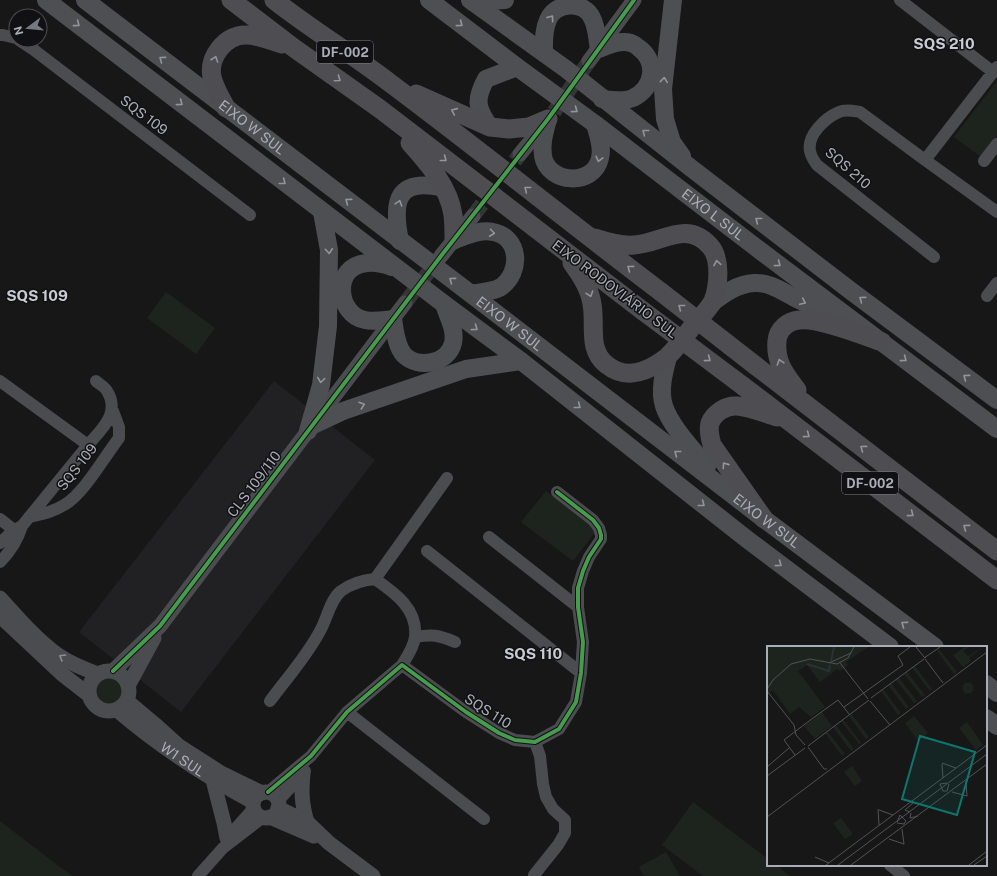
<svg xmlns="http://www.w3.org/2000/svg" width="997" height="876" font-family="'Public Sans',sans-serif">
<style>
.built{fill:#212123}
.green{fill:#1d241e}
.lines{fill:none;stroke-linecap:round;stroke-linejoin:round}
.tertiary-tunnel{stroke:#343537;stroke-width:15;stroke-dasharray:15 8;stroke-linecap:butt}
.minor{stroke:#4b4c50;stroke-width:12}
.tertiary{stroke:#4b4c50;stroke-width:15}
.primary{stroke:#4d4f52;stroke-width:18}
.trunk{stroke:#4e4e52;stroke-width:19}
.trunk-bridge{stroke:#4e4e52;stroke-width:19}
.cycleway-casing{stroke:#111113;stroke-width:6}
.cycleway{stroke:#469c4c;stroke-width:4}
.oneway{stroke:#91969e}
.oneway2{stroke:#92959e}
.oneway3{stroke:#8c9099}
.labels{text-anchor:middle;stroke-width:3;stroke-linejoin:round;paint-order:stroke}
.shield{fill:#111113;stroke:#7b7e86;stroke-width:1}
.shield-label{font-size:13px;font-weight:bold;fill:#a8adb8}
.street-label{font-size:14px;fill:#a8adb8;stroke:#111113}
.neighbourhood-label{font-size:15px;font-weight:bold;fill:#c9ccd4;stroke:#111113}
.inset-river{fill:none;stroke:#2a3239;stroke-width:2}
.inset-road{fill:none;stroke:#515357;stroke-width:1}
.view{fill:#0f766e;fill-opacity:0.15;stroke:#0f766e;stroke-width:2}
.inset-edge{fill:none;stroke:#a8adb8;stroke-width:2}
</style>
<rect width="100%" height="100%" fill="#171717"/>
<path class="built" d="M 274,381 L 375,460 L 181,712 L 79,632 Z"/>
<path class="green" d="M 997,81 L 997,136 L 981,157 L 954,137 Z
M 166,292 L 215,328 L 196,354 L 147,318 Z
M 546,491 L 597,530 L 573,561 L 521,522 Z
M92 692a17 17 0 1 1 34 0a17 17 0 1 1-34 0Z
M 693,802 L 768,859 L 768,865 L 776,865 L 790,876 L 703,876 L 662,845 Z
M 0,821 L 60,867 L 73,876 L 0,876 Z
M 666,852 L 680,876 L 644,876 L 639,867 Z"/>
<g class="lines">
<path class="tertiary-tunnel" d="M 554,112 L 589,61
M 473,216 L 520,154
M 405,303 L 440,257"/>
<path class="minor" d="M 900,0 L 993,72
M 0,35 L 3,35 L 16,38
M 19,40 L 34,50 L 250,215
M 997,67 L 925,160 L 997,212
M 925,160 L 860,112 C 853,111 846,109 839,112 C 825,118 807,135 810,151 C 811,156 814,161 817,165 L 934,257
M 984,161 L 997,144
M 987,296 L 997,283
M 0,381 L 88,445 L 22,526 C 18,539 10,552 0,562
M 88,445 C 101,430 121,413 107,391 C 105,387 99,384 96,381
M 29,517 C 42,514 53,512 64,505 C 83,495 105,456 119,438 L 119,427 L 113,411
M 0,519 L 19,534
M 489,537 L 578,607
M 0,543 L 14,530 L 22,526
M 427,551 L 581,673
M 375,579 L 447,478
M 415,637 C 433,634 438,635 455,642
M 270,701 C 287,678 307,656 320,631 C 327,619 330,600 341,591 C 352,583 363,580 375,579 C 395,593 418,609 415,637 C 414,647 407,657 402,665
M 347,712 L 484,819
M 268,792 L 311,756 L 347,712 L 402,665 L 466,712 L 499,733 L 515,740 L 535,742 L 559,729 L 576,702 L 581,673 L 583,642 L 578,607 L 578,588 L 583,571 L 589,557 L 601,539 L 601,535 L 599,528 L 593,520 L 557,492
M 278,801 L 303,774 L 305,771
M 228,837 L 253,809
M 890,865 L 904,876
M 534,875 L 558,845 L 565,833 L 565,820 L 553,809 L 546,797 L 543,784 L 540,756 L 535,742
M 198,876 L 223,848 L 262,818"/>
<g class="tertiary">
<path d="M 589,61 L 634,0"/>
<path d="M 520,154 L 547,121"/>
<path d="M 441,256 L 473,216"/>
<path d="M 0,598 C 18,618 36,639 58,655 C 70,663 84,669 98,674"/>
<path d="M 0,616 L 62,674 L 89,695"/>
<circle cx="109" cy="691" r="20"/>
<path d="M 113,671 L 160,626 L 405,303"/>
<path d="M 128,686 L 154,638"/>
<path d="M 127,701 L 158,727 L 179,746 L 221,773 L 262,793"/>
<path id="s1" d="M 117,710 C 159,746 205,776 253,802"/>
<path d="M 303,774 C 301,793 302,805 307,822"/>
<path d="M 213,780 L 224,823 L 227,838"/>
<circle cx="266" cy="805" r="13"/>
<path d="M 278,808 L 307,822 L 329,843 L 373,876"/>
<path d="M 270,817 L 314,836"/>
</g>
<g class="primary">
<path d="M 46,0 L 444,304 L 521,361 L 748,540 L 890,647"/>
<path id="s2" d="M 85,0 L 471,294 L 764,519 L 935,647"/>
<path id="s3" d="M 429,0 L 517,67 L 595,124 L 762,252 L 997,429"/>
<path d="M 470,0 L 566,69 L 691,168 L 851,291 L 997,400"/>
<path d="M 673,0 L 663,89 L 665,119 L 672,142 L 682,156"/>
<path d="M 473,2 L 505,0"/>
<path d="M 544,53 C 544,42 543,31 548,20 C 555,2 584,0 592,18 C 597,27 597,39 599,49 C 609,45 620,40 631,43 C 634,44 637,46 639,48 C 658,62 654,88 633,98 C 623,102 612,100 602,99"/>
<path d="M 548,119 C 545,131 541,142 543,156 C 548,184 594,187 600,158 C 603,147 598,135 595,124"/>
<path d="M 490,127 C 476,108 475,99 486,79 L 517,67"/>
<path d="M 454,240 C 466,236 480,229 493,232 C 520,237 522,272 501,287 C 493,292 480,292 471,294"/>
<path d="M 400,241 C 392,202 396,177 443,188"/>
<path d="M 392,267 C 384,264 376,262 367,263 C 331,266 337,315 365,320 C 374,322 384,320 393,319 C 395,331 396,346 404,355 C 418,369 448,364 453,343 C 456,330 448,317 444,304"/>
<path d="M 713,302 C 725,293 738,284 754,283 C 770,282 783,292 797,299 C 810,305 823,311 836,315"/>
<path d="M 668,357 C 664,372 659,390 664,406 C 671,427 693,449 707,467"/>
<path d="M 313,425 L 343,411 L 466,369 L 521,361"/>
<path d="M 308,431 L 321,385 L 328,326 L 329,250 L 322,212"/>
<path d="M 986,684 L 997,693"/>
<path d="M 986,718 L 997,726"/>
</g>
<path class="trunk" d="M 231,0 L 294,48 L 380,109 L 643,311
M 274,0 C 311,29 352,54 390,83 C 481,151 570,223 661,292
M 416,94 L 490,127 L 509,129 L 529,127 L 548,119
M 226,108 C 221,98 215,89 212,77 C 208,57 225,35 246,35 C 258,35 270,40 282,44
M 410,143 C 428,163 449,187 453,215 C 454,223 454,232 454,240
M 572,263 C 581,275 590,289 592,304 C 596,325 587,350 607,365 C 623,378 641,374 657,364 C 661,361 666,359 669,355 C 678,346 685,336 692,327 C 698,320 709,309 713,301 C 719,286 721,258 710,246 C 686,219 661,244 634,245 C 621,246 608,242 595,238
M 756,366 L 997,551
M 743,386 L 997,580
M 797,390 C 785,374 775,362 777,341 C 778,329 788,321 799,320 C 818,317 862,335 882,342
M 764,519 L 712,445 C 710,438 708,430 710,423 C 714,413 726,405 737,406 C 750,407 764,413 777,417"/>
<path class="trunk-bridge" d="M 661,292 L 756,366
M 643,311 L 743,386"/>
<g class="cycleway-casing">
<path id="cycleway" d="M 113,671 L 160,626 L 441,256 L 548,119 L 634,0
M 268,792 L 311,756 L 347,712 L 402,665 L 466,712 L 499,733 L 515,740 L 535,742 L 559,729 L 576,702 L 581,673 L 583,642 L 578,607 L 578,588 L 583,571 L 589,557 L 601,539 L 601,535 L 599,528 L 593,520 L 557,492"/>
</g>
<use href="#cycleway" class="cycleway"/>
</g>
<defs><path id="oneway-chevron" d="M-2-3.5L2.5 0L-2 3.5" fill="none" stroke-width="1.6" stroke-linecap="round" stroke-linejoin="round"/></defs>
<g class="oneway">
<use href="#oneway-chevron" transform="translate(551 18) rotate(-54)"/>
<use href="#oneway-chevron" transform="translate(77 24) rotate(37)"/>
<use href="#oneway-chevron" transform="translate(460 24) rotate(37)"/>
<use href="#oneway-chevron" transform="translate(162 59) rotate(-143)"/>
<use href="#oneway-chevron" transform="translate(664 80) rotate(-84)"/>
<use href="#oneway-chevron" transform="translate(180 103) rotate(37)"/>
<use href="#oneway-chevron" transform="translate(575 110) rotate(36)"/>
<use href="#oneway-chevron" transform="translate(645 132) rotate(-142)"/>
<use href="#oneway-chevron" transform="translate(599 159) rotate(104)"/>
<use href="#oneway-chevron" transform="translate(283 182) rotate(38)"/>
<use href="#oneway-chevron" transform="translate(348 201) rotate(-143)"/>
<use href="#oneway-chevron" transform="translate(399 203) rotate(-72)"/>
<use href="#oneway-chevron" transform="translate(758 220) rotate(-142)"/>
<use href="#oneway-chevron" transform="translate(492 233) rotate(7)"/>
<use href="#oneway-chevron" transform="translate(329 251) rotate(85)"/>
<use href="#oneway-chevron" transform="translate(778 264) rotate(37)"/>
<use href="#oneway-chevron" transform="translate(452 280) rotate(-143)"/>
<use href="#oneway-chevron" transform="translate(862 299) rotate(-143)"/>
<use href="#oneway-chevron" transform="translate(803 302) rotate(25)"/>
<use href="#oneway-chevron" transform="translate(475 328) rotate(36)"/>
<use href="#oneway-chevron" transform="translate(904 359) rotate(37)"/>
<use href="#oneway-chevron" transform="translate(966 377) rotate(-143)"/>
<use href="#oneway-chevron" transform="translate(321 380) rotate(98)"/>
<use href="#oneway-chevron" transform="translate(362 405) rotate(-19)"/>
<use href="#oneway-chevron" transform="translate(578 406) rotate(38)"/>
<use href="#oneway-chevron" transform="translate(677 453) rotate(-142)"/>
<use href="#oneway-chevron" transform="translate(702 504) rotate(38)"/>
<use href="#oneway-chevron" transform="translate(779 564) rotate(37)"/>
<use href="#oneway-chevron" transform="translate(904 624) rotate(-144)"/>
</g>
<g class="oneway2">
<use href="#oneway-chevron" transform="translate(215 59) rotate(-71)"/>
<use href="#oneway-chevron" transform="translate(338 79) rotate(35)"/>
<use href="#oneway-chevron" transform="translate(454 111) rotate(-156)"/>
<use href="#oneway-chevron" transform="translate(444 159) rotate(38)"/>
<use href="#oneway-chevron" transform="translate(527 189) rotate(-142)"/>
<use href="#oneway-chevron" transform="translate(717 263) rotate(-101)"/>
<use href="#oneway-chevron" transform="translate(630 268) rotate(-143)"/>
<use href="#oneway-chevron" transform="translate(590 294) rotate(71)"/>
<use href="#oneway-chevron" transform="translate(681 307) rotate(-142)"/>
<use href="#oneway-chevron" transform="translate(708 359) rotate(37)"/>
<use href="#oneway-chevron" transform="translate(780 362) rotate(-107)"/>
<use href="#oneway-chevron" transform="translate(807 435) rotate(37)"/>
<use href="#oneway-chevron" transform="translate(863 448) rotate(-143)"/>
<use href="#oneway-chevron" transform="translate(725 465) rotate(-125)"/>
<use href="#oneway-chevron" transform="translate(911 514) rotate(37)"/>
<use href="#oneway-chevron" transform="translate(966 527) rotate(-143)"/>
</g>
<use class="oneway3" href="#oneway-chevron" transform="translate(62 657) rotate(-149)"/>
<g class="labels">
<g class="shield">
<rect x="317" y="41" width="56" height="22" rx="3"/>
<rect x="842" y="472" width="56" height="22" rx="3"/>
</g>
<g class="shield-label">
<text x="345" y="57">DF-002</text>
<text x="870" y="488">DF-002</text>
</g>
<g class="street-label">
<text transform="translate(144 115) rotate(37)" y="5">SQS 109</text>
<text dy="5" stroke="none"><textPath href="#s2" startOffset="210">EIXO W SUL</textPath></text>
<text transform="translate(848 168) rotate(41)" y="5">SQS 210</text>
<text dy="5" stroke="none"><textPath href="#s3" startOffset="356">EIXO L SUL</textPath></text>
<text transform="translate(615 289) rotate(37)" y="5">EIXO RODOVIÁRIO SUL</text>
<text dy="5" stroke="none"><textPath href="#s2" startOffset="534">EIXO W SUL</textPath></text>
<text transform="translate(77 467) rotate(-52)" y="5">SQS 109</text>
<text transform="translate(254 484) rotate(-53)" y="5">CLS 109/110</text>
<text dy="5" stroke="none"><textPath href="#s2" startOffset="858">EIXO W SUL</textPath></text>
<text transform="translate(488 711) rotate(32)" y="5">SQS 110</text>
<text dy="5" stroke="none"><textPath href="#s1" startOffset="82">W1 SUL</textPath></text>
</g>
<g class="neighbourhood-label">
<text x="944" y="49">SQS 210</text>
<text x="37" y="301">SQS 109</text>
<text x="533" y="659">SQS 110</text>
</g>
</g>
<g transform="translate(767 646)">
<rect width="220" height="220" fill="#171717"/>
<path d="M 0,1 L 101,1 L 79,16 L 81,19 L 73,25 L 70,23 L 53,36 L 40,19 L 31,25 L 58,61 L 44,71 L 32,61 L 23,68 L 6,44 L 0,48 ZM 198,1 L 202,1 L 196,5 L 201,10 L 216,1 L 202,12 L 204,15 L 196,21 L 186,9 ZM 172,3 L 190,26 L 187,28 L 170,5 ZM 148,20 L 165,43 L 163,45 L 145,22 ZM 140,26 L 158,49 L 155,51 L 137,28 ZM 132,32 L 150,55 L 147,57 L 129,34 ZM195.5 42a5.5 5.5 0 1 1 11 0a5.5 5.5 0 1 1-11 0ZM 124,37 L 142,61 L 139,63 L 121,39 ZM 116,43 L 134,67 L 131,69 L 114,45 ZM 55,66 L 65,80 L 48,93 L 37,80 ZM 84,67 L 102,91 L 99,93 L 81,69 ZM 147,70 L 161,87 L 151,95 L 138,77 ZM 76,73 L 94,97 L 92,98 L 74,75 ZM 200,76 L 216,99 L 209,104 L 192,82 ZM 69,79 L 87,103 L 84,105 L 66,81 ZM 60,85 L 78,108 L 75,110 L 58,87 ZM 85,120 L 95,135 L 88,140 L 77,126 ZM 74,172 L 86,188 L 78,193 L 66,177 Z" fill="#1d241e"/>
<path class="inset-river" d="M 64,15 L 67,1M 40,18 L 62,25 L 63,19"/>
<path class="inset-road" d="M 149,1 L 157,11M 159,11 L 157,12 L 173,1M 158,13 L 176,37M 62,17 L 84,7M 73,17 L 101,53M 0,43 L 6,34 L 24,18 L 43,13 L 70,18 L 81,12 L 87,1M 0,45 L 27,79 L 29,89 L 38,99M 104,52 L 157,13M 103,55 L 123,79M 77,61 L 136,19 L 131,10 L 143,1M 41,100 L 102,54M 41,101 L 57,123 L 60,123M 28,109 L 17,94 L 46,72 L 71,54 L 82,68M 175,117 L 189,122M 175,118 L 176,132M 0,121 L 22,102M 0,130 L 38,102M 199,135 L 200,150M 180,137 L 173,138 L 176,145 L 180,145 L 182,138M 185,146 L 200,150M 111,163 L 112,179M 112,164 L 126,169M 143,166 L 138,164 L 146,157M 144,167 L 143,172 L 151,170M 0,171 L 220,6M 130,176 L 133,169 L 139,175 L 137,178 L 130,177M 135,183 L 137,198M 122,193 L 137,198M 48,211 L 62,217M 59,219 L 220,99M 71,219 L 220,108M 84,219 L 220,118M 202,219 L 220,205M 207,219 L 220,210"/>
<path class="view" d="M 153,90 L 208,106 L 190,169 L 135,153 Z"/>
<rect width="220" height="220" class="inset-edge"/>
</g>
<g transform="translate(28 28) rotate(254)"><circle r="19" fill="#111113" stroke="#4d4f55"/>
<path d="M0-3L7 15L0 10L-7 15Z" fill="#757880"/>
<text y="-6" font-size="11" font-weight="bold" text-anchor="middle" fill="#a8adb8">N</text>
</g>
</svg>
